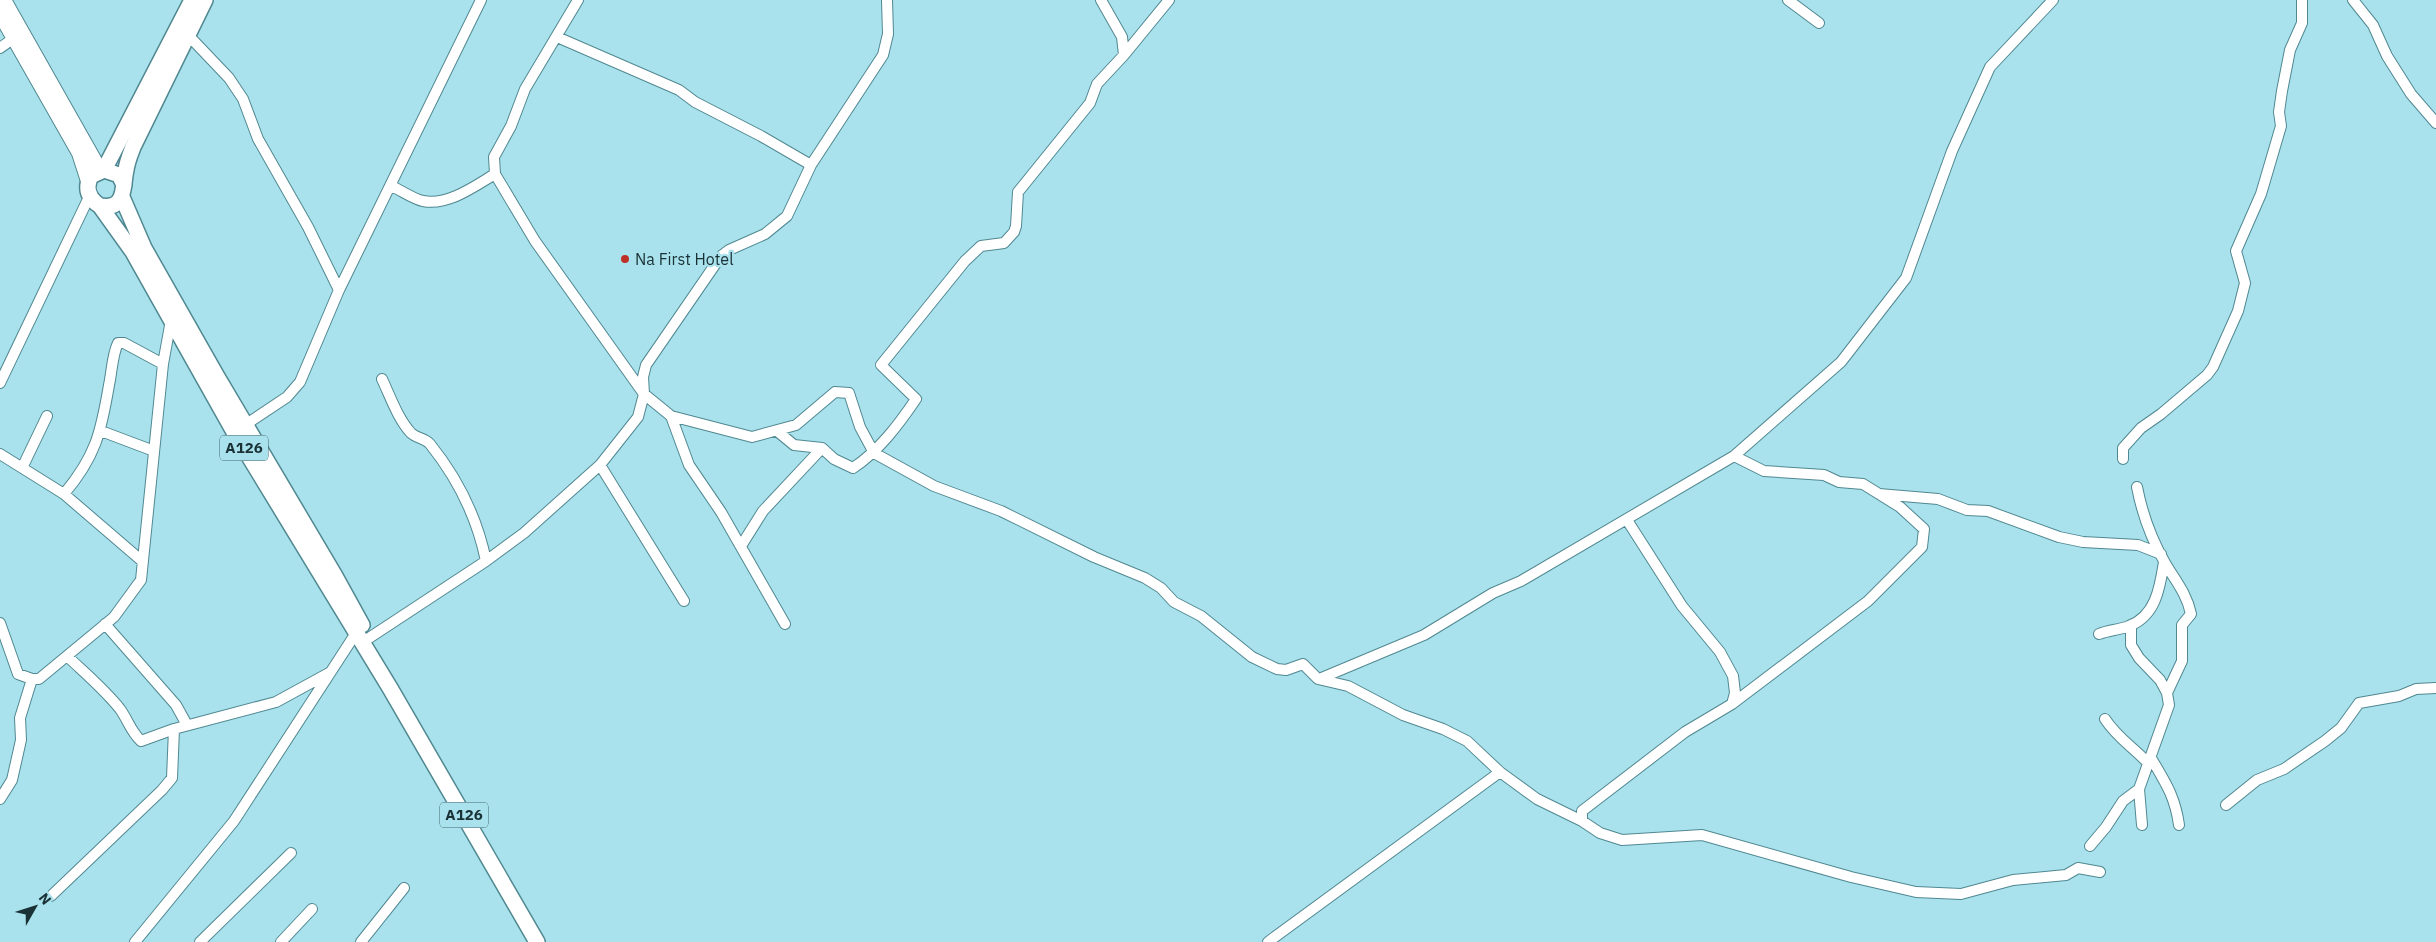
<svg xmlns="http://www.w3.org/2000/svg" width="2436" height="942" font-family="'IBM Plex Sans',sans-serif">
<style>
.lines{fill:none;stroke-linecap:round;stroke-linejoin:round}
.minor-casing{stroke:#508891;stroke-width:12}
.major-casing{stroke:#508891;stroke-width:16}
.highway-casing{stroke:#508891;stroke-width:18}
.minor{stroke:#fff;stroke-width:10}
.major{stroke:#fff;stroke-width:14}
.highway{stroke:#fff;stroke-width:15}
.poi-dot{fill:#be3025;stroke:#a9e2ec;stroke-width:2}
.labels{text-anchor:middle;stroke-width:4.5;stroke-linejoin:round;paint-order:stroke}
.shield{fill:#a9e2ec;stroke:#45666c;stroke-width:1}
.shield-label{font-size:15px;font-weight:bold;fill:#1a3135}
.poi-label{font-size:16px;fill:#1a3135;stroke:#a9e2ec;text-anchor:start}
</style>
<rect width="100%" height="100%" fill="#a9e2ec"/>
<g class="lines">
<g class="minor-casing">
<path id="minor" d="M 578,0 L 525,89 L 511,126 L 494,157 L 495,174 L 535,241 L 644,394 L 671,416 L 752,437 L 796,425 L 835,392 L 849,393 L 860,427 L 874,453 L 934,486 L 1001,511 L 1094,557 L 1145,578 L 1161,588 L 1174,602 L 1201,616 L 1252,657 L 1277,669 L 1286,670 L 1303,664 L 1318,679 L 1348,686 L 1403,715 L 1443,729 L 1467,741 L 1500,772
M 1788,0 L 1819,23
M 2353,0 L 2373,25 L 2387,56 L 2411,94 L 2436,123
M 188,35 L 229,78 L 243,99 L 258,139 L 308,227 L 339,290
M 557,37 L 679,90 L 695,102 L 761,136 L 811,165
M 0,48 L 14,38
M 1124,55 L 1169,0
M 391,186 C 401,190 413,199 423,201 C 448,206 475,186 495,174
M 382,379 C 390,396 398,419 411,433 C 416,438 425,438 430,444 C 459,480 477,517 486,561
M 0,383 L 89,197
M 671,416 L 689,465 L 721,512 L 785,624
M 245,425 L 287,397 L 300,382 L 339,290 L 481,0
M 101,431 L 154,451
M 777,431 L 794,445 L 822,448 L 834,459 L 853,468 C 879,451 899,424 916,399 L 881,365 L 965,261 L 981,246 L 1004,243 L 1014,232 L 1016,226 L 1018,192 L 1090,103 L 1097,84 L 1124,55 L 1122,37 L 1101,0
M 0,454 L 64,494 L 142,561
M 2123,459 L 2123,448 L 2141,428 L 2161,414 L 2207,375 L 2213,367 L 2238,311 L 2245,283 L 2236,251 L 2261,194 L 2281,126 L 2279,112 L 2282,91 L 2290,50 L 2302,23 L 2302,0
M 600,465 L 684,601
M 23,466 L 47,416
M 2137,487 C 2142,513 2152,540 2165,563 C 2175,580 2187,594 2191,614 L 2182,625 L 2182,661 L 2167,693 L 2169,705 L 2139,789 L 2142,825
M 64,494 C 96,456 101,432 109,385 C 112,372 112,355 118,343 L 124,343 L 163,364
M 1879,494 L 1938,499 L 1967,510 L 1988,511 L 2059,537 L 2083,542 L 2138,545 L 2161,554
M 741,546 L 763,511 L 822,448
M 0,623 L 18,674 L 32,679 L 39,679 L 114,617 L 141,580 L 163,364 L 171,320
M 105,624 L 176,705 L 187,725
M 2131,625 L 2131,645 L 2139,658 L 2160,680 L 2167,693
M 2099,634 C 2109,630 2119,630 2129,626 C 2156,616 2160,587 2164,562
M 369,638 L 486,561 L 524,533 L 600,465 L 638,417 L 644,394 L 643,377 L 646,365 L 721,256 L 729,250 L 765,234 L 787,216 L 811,165 L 883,55 L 888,34 L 887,0
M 68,657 C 86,674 105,690 120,709 C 128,720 131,732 141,741 L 174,729 L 276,702 L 329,673
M 1319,679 L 1424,635 L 1493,593 L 1521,581 L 1734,456 L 1841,362 L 1906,278 L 1952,151 L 1990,67 L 2053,0
M 1732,704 L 1868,601 L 1922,547 L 1924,529 L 1900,507 L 1863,484 L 1839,482 L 1824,475 L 1764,471 L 1734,456
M 2105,719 C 2116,736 2131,746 2145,760 L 2151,758 C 2165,782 2175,796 2179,825
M 0,799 L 12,780 L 21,740 L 20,718 L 32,679
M 2226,805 L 2257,780 L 2284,769 L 2325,741 L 2341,728 L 2359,703 L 2399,696 L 2416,689 L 2436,688
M 1582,821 L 1582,811 L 1685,732 L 1732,704 L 1735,693 L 1733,676 L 1720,652 L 1682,606 L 1627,520
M 2090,846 L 2106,827 L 2123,801 L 2139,789
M 51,896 L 162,790 L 172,778 L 174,729
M 135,942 L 234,821 L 356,633
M 200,942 L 291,853
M 281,942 L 312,909
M 361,942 L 404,888
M 1268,942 L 1500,772 L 1537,799 L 1582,821 L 1600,833 L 1622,840 L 1702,835 L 1851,877 L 1916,892 L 1961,894 L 2013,880 L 2066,875 L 2078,868 L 2100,872"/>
</g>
<g class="major-casing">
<path id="major" d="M 4,0 L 100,170
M 0,14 L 79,153 L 88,181"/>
</g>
<g class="highway-casing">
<path id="highway" d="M 104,170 L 192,0
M 124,185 L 119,175 L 104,170 L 91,176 C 84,189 89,199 100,206 C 127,210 122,187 126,170 C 127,162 130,155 133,147 L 205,0
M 122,197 L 144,248 L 216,375 L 335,576 L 362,625
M 100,206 L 133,252 L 233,430 L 390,688 L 537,942"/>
</g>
<use href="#minor" class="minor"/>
<use href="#major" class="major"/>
<use href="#highway" class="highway"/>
</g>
<circle class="poi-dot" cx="625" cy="259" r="5"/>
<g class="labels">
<g class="shield">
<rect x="220" y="435.5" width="48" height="25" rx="4"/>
<rect x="440" y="802.5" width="48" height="25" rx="4"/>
</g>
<g class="shield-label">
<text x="244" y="453">A126</text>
<text x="464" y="820">A126</text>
</g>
<g class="poi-label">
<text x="635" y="265">Na First Hotel</text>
</g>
</g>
<g transform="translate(35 907) rotate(51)" stroke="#a9e2ec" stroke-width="4" paint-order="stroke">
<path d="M0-4L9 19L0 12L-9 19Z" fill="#1a3135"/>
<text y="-8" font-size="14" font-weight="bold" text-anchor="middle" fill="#1a3135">N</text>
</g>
</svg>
